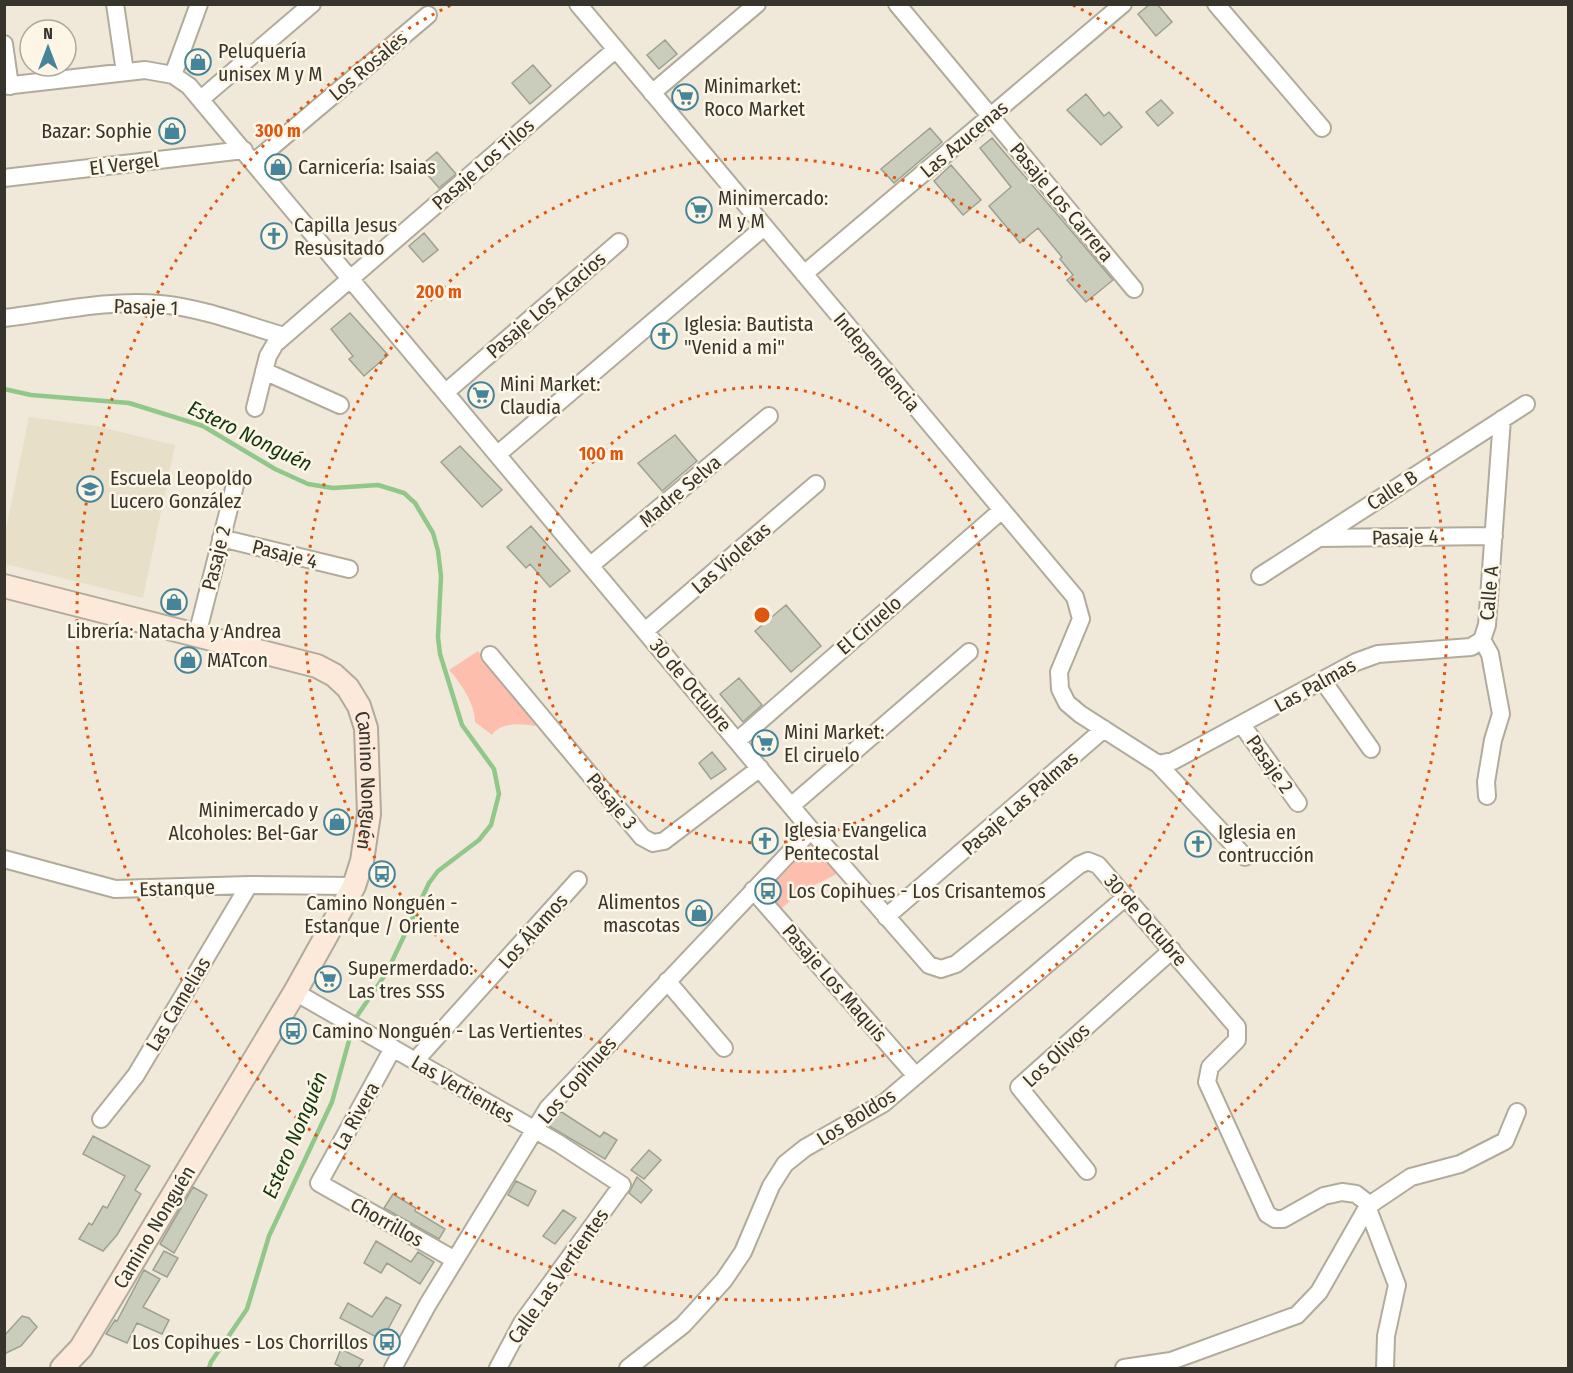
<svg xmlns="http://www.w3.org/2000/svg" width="1573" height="1373" font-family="'Fira Sans Condensed',sans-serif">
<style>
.built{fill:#e7dfc7}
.green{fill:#febead}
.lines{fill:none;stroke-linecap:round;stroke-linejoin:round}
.stream{stroke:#90c889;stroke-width:4.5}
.building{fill:#cacdbc;stroke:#9ea090;stroke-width:1.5}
.minor-casing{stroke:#b1ab9b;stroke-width:20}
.secondary-casing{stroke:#b1ab9b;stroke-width:26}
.minor{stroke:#fff;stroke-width:16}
.secondary{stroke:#fce9da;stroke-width:22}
.ring{fill:none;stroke:#df570e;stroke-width:3;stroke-dasharray:3 6}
.labels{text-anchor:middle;stroke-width:5;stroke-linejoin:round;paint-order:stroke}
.poi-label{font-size:20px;fill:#36342d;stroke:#fdf6e6;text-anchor:start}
.street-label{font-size:20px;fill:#36342d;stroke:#fdf6e6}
.water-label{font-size:21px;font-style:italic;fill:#11380d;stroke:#fdf6e6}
.centre{fill:#df570e;stroke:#fdf6e6;stroke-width:3}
.ring-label{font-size:18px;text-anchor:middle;font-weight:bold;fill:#df570e;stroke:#fdf6e6;stroke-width:5;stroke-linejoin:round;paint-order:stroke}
</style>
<rect width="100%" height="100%" fill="#f0e9d9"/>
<path class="built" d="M 29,417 L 96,426 L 175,445 L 143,598 L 5,564 L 5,534 Z"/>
<path class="green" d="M 478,651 L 536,726 C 521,724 502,721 492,735 L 475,722 C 475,704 461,683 449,670 Z
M 811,833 L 839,873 L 799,893 L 781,909 L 758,890 Z"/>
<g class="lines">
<path class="stream" d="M 4,389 L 31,395 L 129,403 L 203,426 L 275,469 L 308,484 L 333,488 L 378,485 L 404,493 L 415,503 L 433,533 L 438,551 L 441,576 L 438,637 L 440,654 L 462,725 L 494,769 L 499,794 L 491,825 L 479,840 L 438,871 L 429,883 L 387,972 L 355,1019 L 332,1102 L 269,1236 L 247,1309 L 211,1362 L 209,1368"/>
</g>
<path class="building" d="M 1150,4 L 1157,4 L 1172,22 L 1156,36 L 1138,14 Z
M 665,40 L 677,54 L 659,69 L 647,55 Z
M 533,65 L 551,86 L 530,104 L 512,83 Z
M 1086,94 L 1104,116 L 1109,112 L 1122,127 L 1101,145 L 1067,110 Z
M 1161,100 L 1173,113 L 1158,126 L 1146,112 Z
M 930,128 L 942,142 L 894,183 L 881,169 Z
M 992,138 L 1113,280 L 1086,302 L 1067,280 L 1073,275 L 1060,259 L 1062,257 L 1038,228 L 1020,243 L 989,206 L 1011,187 L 980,148 Z
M 437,152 L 456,174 L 439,188 L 420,166 Z
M 951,165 L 981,200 L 963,215 L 934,181 Z
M 424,233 L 438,250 L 423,262 L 409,246 Z
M 350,313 L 388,355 L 364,376 L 349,359 L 353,356 L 331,329 Z
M 675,435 L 697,461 L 662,491 L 638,463 Z
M 460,446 L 502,490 L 482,507 L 441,462 Z
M 531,526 L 570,571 L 550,587 L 530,564 L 526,568 L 507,547 Z
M 786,605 L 821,646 L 791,672 L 755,631 Z
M 739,678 L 762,705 L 743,722 L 720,694 Z
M 712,752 L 726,769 L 711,779 L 699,763 Z
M 560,1111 L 600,1137 L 604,1132 L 617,1140 L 605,1159 L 549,1126 Z
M 93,1136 L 150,1166 L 135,1190 L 141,1194 L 117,1235 L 103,1251 L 79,1239 L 89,1223 L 92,1225 L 103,1206 L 107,1208 L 125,1176 L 83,1154 Z
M 649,1150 L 661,1160 L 644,1179 L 631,1170 Z
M 637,1177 L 652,1190 L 641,1203 L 629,1193 Z
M 516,1181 L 536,1191 L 528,1206 L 508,1195 Z
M 193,1187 L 207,1195 L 174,1253 L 160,1244 Z
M 393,1194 L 416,1208 L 415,1211 L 445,1229 L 439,1239 L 384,1208 Z
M 563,1210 L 576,1218 L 555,1244 L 543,1236 Z
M 376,1241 L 411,1262 L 418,1252 L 434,1262 L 420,1284 L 387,1263 L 381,1273 L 364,1263 Z
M 164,1251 L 178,1258 L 167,1277 L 153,1270 Z
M 144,1270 L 160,1279 L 143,1307 L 169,1320 L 162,1334 L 137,1323 L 127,1343 L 106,1334 L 115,1320 L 117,1321 Z
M 386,1297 L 401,1305 L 382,1340 L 340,1318 L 348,1303 L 372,1317 Z
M 22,1316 L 29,1318 L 37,1327 L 21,1346 L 4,1354 L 4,1336 Z
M 341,1349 L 363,1360 L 358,1368 L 343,1368 L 335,1364 Z"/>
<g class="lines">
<g class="minor-casing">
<path id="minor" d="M 115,4 L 125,72
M 578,4 L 1075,597 L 1081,619 L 1059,672 L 1060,689 L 1067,703 L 1080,714 L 1158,764 L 1245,857
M 897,4 L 1134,289
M 1216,4 L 1322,128
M 4,44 L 10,86
M 173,75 L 199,4
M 4,86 L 145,70 L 173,75 L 189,86 L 811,830 L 929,965 L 941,969 L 956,964 L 1079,865 L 1088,861 L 1098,865 L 1237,1027 L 1237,1040 L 1210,1067 L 1207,1082 L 1267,1214 L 1275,1219 L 1283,1219 L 1324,1196 L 1342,1192 L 1356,1194 L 1365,1201 L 1397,1285 L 1386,1336 L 1385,1368
M 652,93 L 757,4
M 201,99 L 312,4
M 254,162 L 428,15
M 4,178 L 244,150
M 804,274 L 1123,4
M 4,318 C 55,312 109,299 160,304 C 202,308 243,324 284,336
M 264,371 L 340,405
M 446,392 L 619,242
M 255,408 L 268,356 L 275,344 L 616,49
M 498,454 L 764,227
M 221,538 L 349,569
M 1318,538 L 1494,536
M 591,565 L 769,416
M 1260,576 L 1526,404
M 645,631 L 816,484
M 197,635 L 236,481
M 1482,640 L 1490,654 L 1501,714 L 1493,740 L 1486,782 L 1487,796
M 490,655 L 642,837 L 653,843 L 664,841 L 760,768
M 1323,681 L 1371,749
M 1242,725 L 1298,803
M 737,741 L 1002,510
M 1158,764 L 1173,761 L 1356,662 L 1378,654 L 1471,647 L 1482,640 L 1487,625 L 1502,419
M 791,806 L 969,652
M 4,859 L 115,889 L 249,885 L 354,886
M 753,890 L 916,1076
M 886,917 L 1104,729
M 667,981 L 724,1048
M 295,992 L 558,1143 L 622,1185 L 522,1323 L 498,1368
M 393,1048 L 319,1183 L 455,1260
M 415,1061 L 578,880
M 101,1119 L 136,1075 L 249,885
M 1087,1171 L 1019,1087 L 1172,950
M 393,1368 L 428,1304 L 548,1108 L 811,830
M 628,1368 L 683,1325 L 724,1280 L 743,1252 L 771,1186 L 785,1164 L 805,1148 L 884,1103 L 1126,897
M 1124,1368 L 1171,1361 L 1297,1315 L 1319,1292 L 1368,1206 L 1411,1177 L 1460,1164 L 1505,1141 L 1517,1112"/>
</g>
<g class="secondary-casing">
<g id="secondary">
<path id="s1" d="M 4,586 L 317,666 L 334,675 L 348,688 L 359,706 L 366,728 L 369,814 L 362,861 L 354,886 L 295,992 L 81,1348 L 62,1368"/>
</g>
</g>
<use href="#minor" class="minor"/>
<use href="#secondary" class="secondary"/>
</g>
<g class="ring">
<circle cx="762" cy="615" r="228"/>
<circle cx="762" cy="615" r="457"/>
<path d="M1073 5A685 685 0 1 1 451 5"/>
</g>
<defs>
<g id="shop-ring" transform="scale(1.35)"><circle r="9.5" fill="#fdf6e6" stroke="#458499" stroke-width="1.5"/><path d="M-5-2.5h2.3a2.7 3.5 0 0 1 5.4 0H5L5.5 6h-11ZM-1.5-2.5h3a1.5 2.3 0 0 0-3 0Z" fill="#458499"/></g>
<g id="supermarket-ring" transform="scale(1.35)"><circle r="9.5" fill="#fdf6e6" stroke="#458499" stroke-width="1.5"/><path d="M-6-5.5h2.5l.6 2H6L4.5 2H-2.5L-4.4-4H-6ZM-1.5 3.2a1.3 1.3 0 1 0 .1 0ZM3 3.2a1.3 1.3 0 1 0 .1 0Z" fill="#458499"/></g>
<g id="church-ring" transform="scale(1.35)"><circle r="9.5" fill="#fdf6e6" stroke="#458499" stroke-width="1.5"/><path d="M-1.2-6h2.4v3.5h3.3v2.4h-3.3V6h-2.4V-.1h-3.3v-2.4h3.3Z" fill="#458499"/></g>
<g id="school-ring" transform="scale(1.35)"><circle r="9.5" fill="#fdf6e6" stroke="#458499" stroke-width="1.5"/><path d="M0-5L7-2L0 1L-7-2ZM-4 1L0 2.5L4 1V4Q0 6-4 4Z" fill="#458499"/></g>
<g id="bus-ring" transform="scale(1.35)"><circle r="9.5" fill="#fdf6e6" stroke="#458499" stroke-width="1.5"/><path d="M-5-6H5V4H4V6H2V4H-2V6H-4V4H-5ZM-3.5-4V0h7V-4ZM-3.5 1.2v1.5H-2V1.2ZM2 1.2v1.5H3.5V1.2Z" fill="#458499"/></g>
</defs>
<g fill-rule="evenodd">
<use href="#shop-ring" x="198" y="62"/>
<use href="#supermarket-ring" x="685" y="97"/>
<use href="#shop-ring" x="172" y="131"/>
<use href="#shop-ring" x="278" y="167"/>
<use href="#supermarket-ring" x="699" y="210"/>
<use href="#church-ring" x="274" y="236"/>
<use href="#church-ring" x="664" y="336"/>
<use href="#supermarket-ring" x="481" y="395"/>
<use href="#school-ring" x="90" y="489"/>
<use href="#shop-ring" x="174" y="602"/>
<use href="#shop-ring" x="188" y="660"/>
<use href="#supermarket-ring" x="765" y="743"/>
<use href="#shop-ring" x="337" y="822"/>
<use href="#church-ring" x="765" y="841"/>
<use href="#church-ring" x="1198" y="844"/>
<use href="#bus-ring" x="382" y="874"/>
<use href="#bus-ring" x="768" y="891"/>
<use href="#shop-ring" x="699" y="913"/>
<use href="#supermarket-ring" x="328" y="979"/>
<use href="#bus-ring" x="293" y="1031"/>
<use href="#bus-ring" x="387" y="1342"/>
</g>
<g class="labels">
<g class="poi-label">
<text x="218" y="58">Peluquería<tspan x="218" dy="23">unisex M y M</tspan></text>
<text x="704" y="93">Minimarket:<tspan x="704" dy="23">Roco Market</tspan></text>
<text x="152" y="138" text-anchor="end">Bazar: Sophie</text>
<text x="298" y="174">Carnicería: Isaias</text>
<text x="718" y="205">Minimercado:<tspan x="718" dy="23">M y M</tspan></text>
<text x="294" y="232">Capilla Jesus<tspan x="294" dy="23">Resusitado</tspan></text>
<text x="684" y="331">Iglesia: Bautista<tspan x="684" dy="23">"Venid a mi"</tspan></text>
<text x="500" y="391">Mini Market:<tspan x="500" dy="23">Claudia</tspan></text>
<text x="110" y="485">Escuela Leopoldo<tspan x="110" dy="23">Lucero González</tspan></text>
<text x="174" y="638" text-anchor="middle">Librería: Natacha y Andrea</text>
<text x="207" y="667">MATcon</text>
<text x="784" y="739">Mini Market:<tspan x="784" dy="23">El ciruelo</tspan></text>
<text x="318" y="817" text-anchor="end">Minimercado y<tspan x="318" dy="23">Alcoholes: Bel-Gar</tspan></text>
<text x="784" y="837">Iglesia Evangelica<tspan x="784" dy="23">Pentecostal</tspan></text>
<text x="1218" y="839">Iglesia en<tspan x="1218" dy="23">contrucción</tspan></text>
<text x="788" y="898">Los Copihues - Los Crisantemos</text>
<text x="680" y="909" text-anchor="end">Alimentos<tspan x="680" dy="23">mascotas</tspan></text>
<text x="382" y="910" text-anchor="middle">Camino Nonguén -<tspan x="382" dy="23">Estanque / Oriente</tspan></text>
<text x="348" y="975">Supermerdado:<tspan x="348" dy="23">Las tres SSS</tspan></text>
<text x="312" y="1038">Camino Nonguén - Las Vertientes</text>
<text x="368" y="1349" text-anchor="end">Los Copihues - Los Chorrillos</text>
</g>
<g class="street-label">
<text transform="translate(368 66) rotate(-40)" y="7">Los Rosales</text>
<text transform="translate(964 139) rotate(-40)" y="7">Las Azucenas</text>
<text transform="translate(124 164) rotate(-7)" y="7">El Vergel</text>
<text transform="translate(483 164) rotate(-41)" y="7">Pasaje Los Tilos</text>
<text transform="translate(1062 202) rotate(50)" y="7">Pasaje Los Carrera</text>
<text transform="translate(546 305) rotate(-41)" y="7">Pasaje Los Acacios</text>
<text transform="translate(146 307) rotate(2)" y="7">Pasaje 1</text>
<text transform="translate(877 362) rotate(50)" y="7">Independencia</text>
<text transform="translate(1392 490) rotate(-33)" y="7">Calle B</text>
<text transform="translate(680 491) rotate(-40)" y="7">Madre Selva</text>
<text transform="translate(1405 537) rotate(-1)" y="7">Pasaje 4</text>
<text transform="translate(285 554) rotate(14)" y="7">Pasaje 4</text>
<text transform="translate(216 558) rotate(-76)" y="7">Pasaje 2</text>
<text transform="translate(731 558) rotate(-41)" y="7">Las Violetas</text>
<text transform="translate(1489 593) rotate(-85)" y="7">Calle A</text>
<text transform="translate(869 625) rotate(-41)" y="7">El Ciruelo</text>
<text transform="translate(691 685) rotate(50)" y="7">30 de Octubre</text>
<text transform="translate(1315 685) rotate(-29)" y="7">Las Palmas</text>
<text transform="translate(1270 764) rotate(55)" y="7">Pasaje 2</text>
<text dy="7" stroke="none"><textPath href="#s1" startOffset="458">Camino Nonguén</textPath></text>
<text transform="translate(612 801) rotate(50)" y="7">Pasaje 3</text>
<text transform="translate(1020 803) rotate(-41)" y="7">Pasaje Las Palmas</text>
<text transform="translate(177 888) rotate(-2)" y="7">Estanque</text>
<text transform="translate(1146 920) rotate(49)" y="7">30 de Octubre</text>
<text transform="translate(533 931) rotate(-48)" y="7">Los Álamos</text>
<text transform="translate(835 983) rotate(49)" y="7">Pasaje Los Maquis</text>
<text transform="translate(178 1004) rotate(-59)" y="7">Las Camelias</text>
<text transform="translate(1056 1055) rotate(-43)" y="7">Los Olivos</text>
<text transform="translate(577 1080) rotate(-49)" y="7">Los Copihues</text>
<text transform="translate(463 1089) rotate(30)" y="7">Las Vertientes</text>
<text transform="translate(356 1116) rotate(-61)" y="7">La Rivera</text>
<text transform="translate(856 1117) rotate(-32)" y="7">Los Boldos</text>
<text transform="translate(387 1222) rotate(29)" y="7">Chorrillos</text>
<text transform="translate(154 1227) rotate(-59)" y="7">Camino Nonguén</text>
<text transform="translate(558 1276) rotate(-55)" y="7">Calle Las Vertientes</text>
</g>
<g class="water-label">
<text transform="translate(250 436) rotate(26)" y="7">Estero Nonguén</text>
<text transform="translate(295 1135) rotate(-67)" y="7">Estero Nonguén</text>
</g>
</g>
<circle cx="762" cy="615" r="9" class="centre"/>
<g class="ring-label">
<text x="278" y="137">300 m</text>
<text x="439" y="298">200 m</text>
<text x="601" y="460">100 m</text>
</g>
<rect width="1573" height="1373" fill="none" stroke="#36342d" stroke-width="12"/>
<g transform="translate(48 48)"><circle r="28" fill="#fdf6e6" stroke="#ada89c" stroke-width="1.5"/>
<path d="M0-4.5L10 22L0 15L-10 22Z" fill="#458499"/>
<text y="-9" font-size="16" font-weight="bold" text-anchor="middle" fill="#36342d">N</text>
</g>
</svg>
